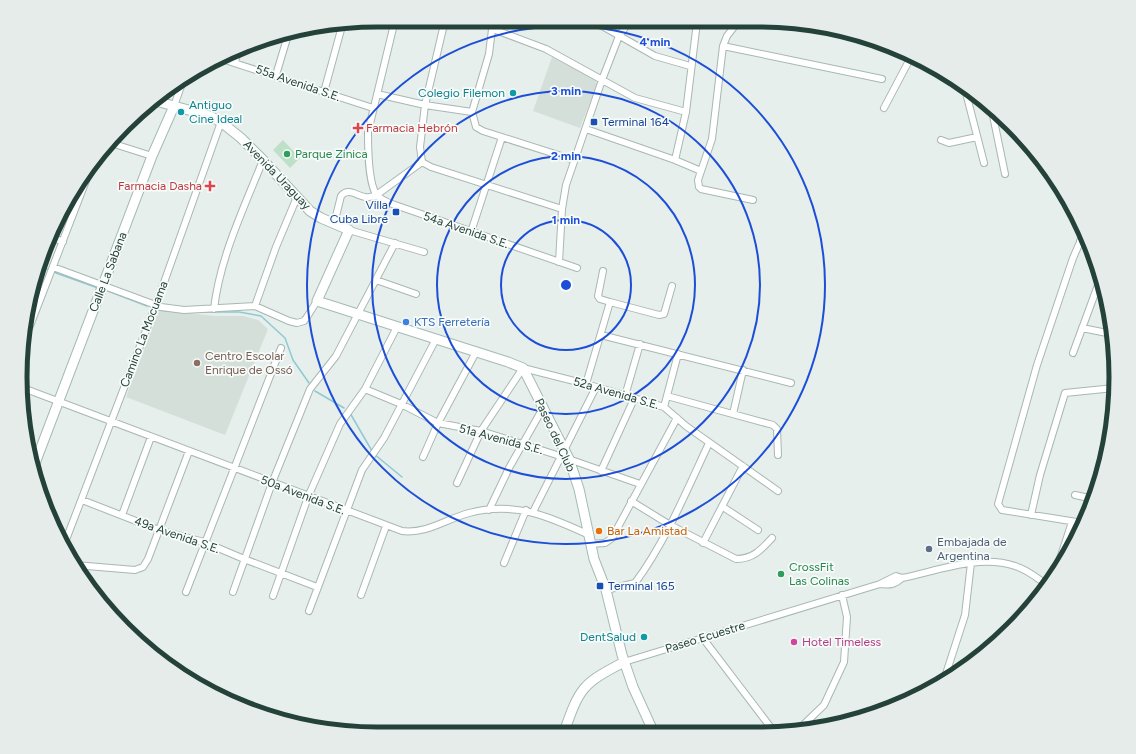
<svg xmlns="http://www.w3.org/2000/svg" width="1136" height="754" font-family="Figtree,sans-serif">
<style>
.built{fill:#d4dfda}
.green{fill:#bfe0c8}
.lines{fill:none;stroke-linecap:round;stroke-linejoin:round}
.stream{stroke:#8ec9d4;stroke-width:1.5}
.street-casing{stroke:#a8b8b2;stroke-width:8}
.secondary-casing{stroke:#a4bbb3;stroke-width:11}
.street{stroke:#fff;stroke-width:6}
.secondary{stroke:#fff;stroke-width:9}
.ring{fill:none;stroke:#1d4ed8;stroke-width:2}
.culture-dot{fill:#0f9aa8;stroke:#f7fbf9;stroke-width:1.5}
.transit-dot{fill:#1a4fb4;stroke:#f7fbf9;stroke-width:1.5}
.health-dot{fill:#e0444e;stroke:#f7fbf9;stroke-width:1.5}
.leisure-dot{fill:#2e9e5b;stroke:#f7fbf9;stroke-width:1.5}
.shop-dot{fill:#3f7fe0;stroke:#f7fbf9;stroke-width:1.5}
.education-dot{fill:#8d6e63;stroke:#f7fbf9;stroke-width:1.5}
.food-dot{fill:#e8710a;stroke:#f7fbf9;stroke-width:1.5}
.service-dot{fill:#5c6f8a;stroke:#f7fbf9;stroke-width:1.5}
.hotel-dot{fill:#d1479c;stroke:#f7fbf9;stroke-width:1.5}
.labels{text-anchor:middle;stroke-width:3.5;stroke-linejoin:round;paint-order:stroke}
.street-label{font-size:12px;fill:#24423a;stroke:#f7fbf9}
.culture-label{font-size:12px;fill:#0d838f;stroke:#f7fbf9;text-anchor:end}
.transit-label{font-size:12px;fill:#164399;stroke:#f7fbf9;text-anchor:start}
.health-label{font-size:12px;fill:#be3a42;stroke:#f7fbf9;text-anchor:start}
.leisure-label{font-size:12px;fill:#27864d;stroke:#f7fbf9;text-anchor:start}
.shop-label{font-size:12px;fill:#366cbe;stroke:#f7fbf9;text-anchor:start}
.education-label{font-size:12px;fill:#785e54;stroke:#f7fbf9;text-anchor:start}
.food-label{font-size:12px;fill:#c56008;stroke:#f7fbf9;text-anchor:start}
.service-label{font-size:12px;fill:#4e5e75;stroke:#f7fbf9;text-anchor:start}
.hotel-label{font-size:12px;fill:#b23c85;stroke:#f7fbf9;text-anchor:start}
.rim{fill:none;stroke:#24423a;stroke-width:5}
.centre{fill:#1d4ed8;stroke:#f7fbf9;stroke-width:2}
.ring-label{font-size:12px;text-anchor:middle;font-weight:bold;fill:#1d4ed8;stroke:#f7fbf9;stroke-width:3.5;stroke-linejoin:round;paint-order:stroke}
</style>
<rect width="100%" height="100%" fill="#e6efeb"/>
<path class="built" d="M 552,57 L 595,80 L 597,84 L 580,128 L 533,111 Z
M 159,310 L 215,316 L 243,316 L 258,320 L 268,329 L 225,435 L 126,397 Z"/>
<path class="green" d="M 283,140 L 300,158 L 290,168 L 273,150 Z"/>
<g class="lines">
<path class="stream" d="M 41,267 L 49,270
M 56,273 L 98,288
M 108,291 L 147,306
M 159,310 L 167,311
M 195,312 L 239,312 L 261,316 L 285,338 L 293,360 L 309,383
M 315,391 L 344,408
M 350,413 L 372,451
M 374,454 L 402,477"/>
<g class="street-casing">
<path id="street" d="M 395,20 L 368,132 C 368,148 368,181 376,194 C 381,201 390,203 398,206 L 577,268
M 438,20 L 493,22
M 445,20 L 425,105 L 420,147 L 422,162 L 431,167 L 562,209
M 493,21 L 489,54 L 472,112 L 476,127 L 483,131 L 574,160
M 595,22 L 655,56 L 690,66
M 721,22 L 735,25
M 737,23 L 727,36 L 723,46 L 712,139 L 698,180 L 699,187 L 701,189 L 753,200
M 493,29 L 546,49 L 635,98 L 686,112
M 723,46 L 882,79
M 222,59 L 373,108
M 235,62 L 238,51
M 276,75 L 288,35
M 965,89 L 984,163
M 324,92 L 342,26
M 377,94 L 425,105 L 472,112
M 174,106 L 184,78
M 991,106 L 1005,174
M 884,108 L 912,55
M 586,129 L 675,160 L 686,112 L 697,22
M 941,140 L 949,143 L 977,137
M 111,143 L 152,156
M 675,160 L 701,171
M 334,224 L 341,196 C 348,187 357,196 365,197 C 368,198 372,196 375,196 L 422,162
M 349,230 L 424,252
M 471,232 L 502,137
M 50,236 L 63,242
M 1080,241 L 1089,245
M 559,262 L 562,209 L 566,185 L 602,80 L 619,36 L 629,22
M 53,267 L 161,307 L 184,310 L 255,306 L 289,321 L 297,323 L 304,321 L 307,317 L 317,301
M 376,280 L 416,294
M 610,302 L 659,315 L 664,314 L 672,286
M 255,306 L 276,247 L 297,197
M 214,309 C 220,257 244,208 263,160
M 1082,328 L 1112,334
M 601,335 L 791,383
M 23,344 L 94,160
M 1073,353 L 1101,277
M 586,384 L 610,302 L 600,299 L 598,296 L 603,271
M 23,388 L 402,531 C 427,534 446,519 469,513 C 514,501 548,516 587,534
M 365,389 L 401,404 L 438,423 L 481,431 L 560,456 L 640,484
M 625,396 L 640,344
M 667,396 L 773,425 L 777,429 L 778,455
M 664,407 L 678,354
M 733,414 L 743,370
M 423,457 L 438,423 L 476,352
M 601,471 L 634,399
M 457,483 L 481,431 L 523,368 L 586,384 L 664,407 L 686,426 L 778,491
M 1075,495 L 1094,499
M 82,500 L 159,530 L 204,542 L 244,559 L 317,587
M 631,501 L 670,525 L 736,559 C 753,559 761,550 772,538
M 723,507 L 758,530
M 489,510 L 509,468 L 543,408
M 533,512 L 596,387
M 122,515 L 151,437
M 1031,515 L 1040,475 L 1065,393 L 1114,388
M 1083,523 L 1002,510 L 998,504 L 1037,365 L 1073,258 L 1084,233
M 703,543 L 743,466
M 590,544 L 605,543 L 612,538 L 677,418
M 64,545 L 161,291 L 221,122
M 504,563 L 526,510
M 75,565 L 135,570 L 143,567 L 148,559 L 189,451
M 1055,574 L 1072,522
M 880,584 C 890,585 894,585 902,578
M 606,590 L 635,583 C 666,541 687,490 709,443
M 186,592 L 281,348
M 233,592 L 272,483 L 310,389 L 336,356 L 395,243
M 361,595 L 386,526
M 273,596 L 308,497 L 340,424 L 365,389 L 397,327
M 309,611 L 362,470 L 384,438 L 436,339
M 702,637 L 775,733
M 624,662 L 880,584 L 896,576 L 902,578 C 937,571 979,554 1015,566 C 1027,569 1037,578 1047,585
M 944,680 L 965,615 L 971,563
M 797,731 L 824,705 L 844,662 L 847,617 L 842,595"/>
</g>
<g class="secondary-casing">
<path id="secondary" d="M 156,101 L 210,116 L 221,122 L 241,138 L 263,160 L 310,211 L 321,218 L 349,230 L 317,301 L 508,362 L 523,368 L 569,459 L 579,489 L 594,559 L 606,590 L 622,655 L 633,687 L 654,733
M 34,466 L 152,156 L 174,106
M 564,732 C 580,687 582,684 624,662"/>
</g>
<use href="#street" class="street"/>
<use href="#secondary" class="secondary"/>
</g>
<g class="ring">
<circle cx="566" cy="285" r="65"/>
<circle cx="566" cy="285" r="129"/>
<circle cx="566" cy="285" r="194"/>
<circle cx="566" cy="285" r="259"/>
</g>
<g class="culture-dot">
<circle cx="513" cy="93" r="4"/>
<circle cx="181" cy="112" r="4"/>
<circle cx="644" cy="637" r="4"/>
</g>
<g class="transit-dot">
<rect x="590" y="118" width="8" height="8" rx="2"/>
<rect x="392" y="208" width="8" height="8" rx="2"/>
<rect x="596" y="582" width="8" height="8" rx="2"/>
</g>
<g class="health-dot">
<path d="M356 122h4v4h4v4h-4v4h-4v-4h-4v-4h4z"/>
<path d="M208 180h4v4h4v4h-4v4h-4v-4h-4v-4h4z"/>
</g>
<g class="leisure-dot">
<circle cx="287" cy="154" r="4"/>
<circle cx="781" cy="574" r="4"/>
</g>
<circle class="shop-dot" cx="406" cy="322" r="4"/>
<circle class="education-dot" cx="197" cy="363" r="4"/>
<circle class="food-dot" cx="599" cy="531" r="4"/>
<circle class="service-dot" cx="929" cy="549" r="4"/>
<circle class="hotel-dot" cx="794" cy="642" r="4"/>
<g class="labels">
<g class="street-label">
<text transform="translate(298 83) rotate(19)" y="4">55a Avenida S.E.</text>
<text transform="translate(277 175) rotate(46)" y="4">Avenida Uraguay</text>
<text transform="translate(466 230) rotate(19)" y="4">54a Avenida S.E.</text>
<text transform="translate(108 272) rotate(-69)" y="4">Calle La Sabana</text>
<text transform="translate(144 334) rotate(-69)" y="4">Camino La Mocuama</text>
<text transform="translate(616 393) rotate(16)" y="4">52a Avenida S.E.</text>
<text transform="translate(555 435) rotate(65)" y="4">Paseo del Club</text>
<text transform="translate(501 439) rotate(15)" y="4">51a Avenida S.E.</text>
<text transform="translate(303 495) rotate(21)" y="4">50a Avenida S.E.</text>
<text transform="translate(177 535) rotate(19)" y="4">49a Avenida S.E.</text>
<text transform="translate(705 637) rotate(-17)" y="4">Paseo Ecuestre</text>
</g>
<g class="culture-label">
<text x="505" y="97">Colegio Filemon</text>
<text x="189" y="109" text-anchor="start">Antiguo<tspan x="189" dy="14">Cine Ideal</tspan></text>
<text x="636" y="641">DentSalud</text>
</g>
<g class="transit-label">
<text x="602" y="126">Terminal 164</text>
<text x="388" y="209" text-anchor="end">Villa<tspan x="388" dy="14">Cuba Libre</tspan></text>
<text x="608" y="590">Terminal 165</text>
</g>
<g class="health-label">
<text x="366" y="132">Farmacia Hebrón</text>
<text x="202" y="190" text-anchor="end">Farmacia Dasha</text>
</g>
<g class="leisure-label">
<text x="295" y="158">Parque Zinica</text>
<text x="789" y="571">CrossFit<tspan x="789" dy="14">Las Colinas</tspan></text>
</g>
<g class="shop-label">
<text x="414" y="326">KTS Ferretería</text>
</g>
<g class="education-label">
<text x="205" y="360">Centro Escolar<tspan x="205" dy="14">Enrique de Ossó</tspan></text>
</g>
<g class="food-label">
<text x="607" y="535">Bar La Amistad</text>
</g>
<g class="service-label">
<text x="937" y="546">Embajada de<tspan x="937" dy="14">Argentina</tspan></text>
</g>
<g class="hotel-label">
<text x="802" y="646">Hotel Timeless</text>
</g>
</g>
<path d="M0 0H1136V754H0ZM377 27H759A350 350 0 0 1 1109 377V377A350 350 0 0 1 759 727H377A350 350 0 0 1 27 377V377A350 350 0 0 1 377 27Z" fill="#e6ecea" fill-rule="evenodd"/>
<path class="rim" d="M377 27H759A350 350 0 0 1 1109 377V377A350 350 0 0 1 759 727H377A350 350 0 0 1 27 377V377A350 350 0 0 1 377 27Z"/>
<circle cx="566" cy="285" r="6" class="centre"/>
<g class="ring-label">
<text x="655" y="46">4 min</text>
<text x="566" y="95">3 min</text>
<text x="566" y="160">2 min</text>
<text x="566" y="224">1 min</text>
</g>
</svg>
